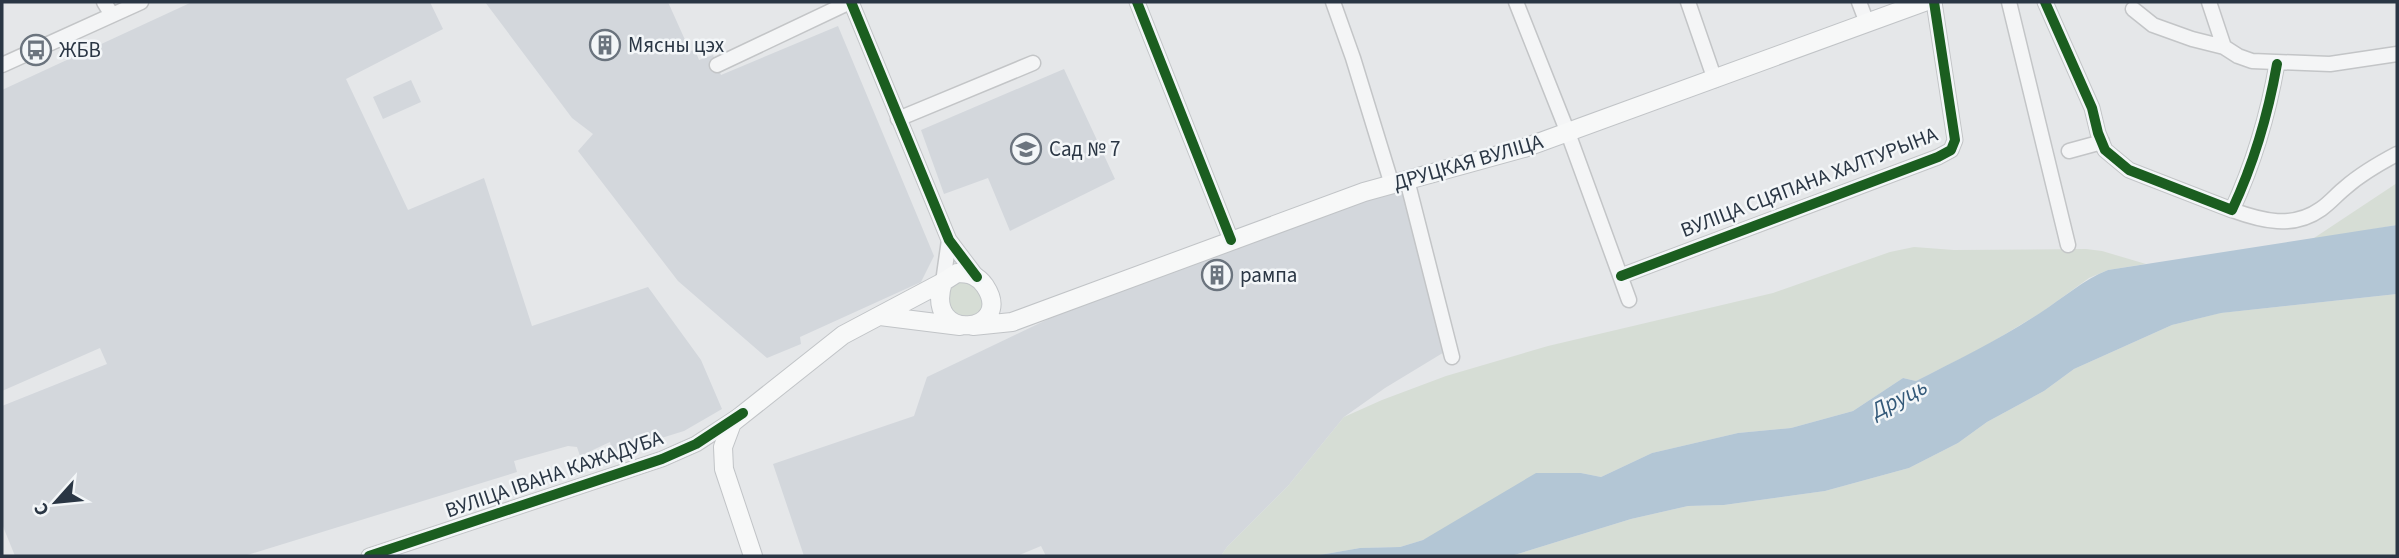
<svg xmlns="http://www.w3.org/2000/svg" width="2399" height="558" font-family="'Source Sans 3',sans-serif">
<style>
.built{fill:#d3d7dc}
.green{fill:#d6ddd5}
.water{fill:#b3c6d5}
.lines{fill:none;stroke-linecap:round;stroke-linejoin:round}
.minor-casing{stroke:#c3c5c7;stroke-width:17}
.major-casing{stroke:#c1c4c7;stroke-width:20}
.minor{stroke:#f4f5f6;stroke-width:14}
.major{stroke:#f7f8f8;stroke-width:18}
.cycleway-casing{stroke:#f3f6f8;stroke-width:15}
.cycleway{stroke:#1b5e20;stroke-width:10}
.labels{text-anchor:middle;stroke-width:5;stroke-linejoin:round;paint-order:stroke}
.poi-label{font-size:21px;fill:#2a3644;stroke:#f3f6f8;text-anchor:start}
.street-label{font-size:21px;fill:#2a3644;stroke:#f3f6f8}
.water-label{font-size:23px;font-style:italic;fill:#335979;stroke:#f3f6f8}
</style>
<rect width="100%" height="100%" fill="#e5e7e9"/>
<path class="built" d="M 192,2 L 430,2 L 443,29 L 346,79 L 408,210 L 484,178 L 532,326 L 648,287 L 701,360 L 722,409 L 684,431 L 613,453 L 610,442 L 580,456 L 577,447 L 568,446 L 514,461 L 517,472 L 244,556 L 15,556 L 2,524 L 2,406 L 107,364 L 100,348 L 2,391 L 2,90 Z
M 485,2 L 668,2 L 690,51 L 695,50 L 699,60 L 713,55 L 721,75 L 838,26 L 934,256 L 921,282 L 800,337 L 801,344 L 767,358 L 678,281 L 578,151 L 593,134 L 572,118 Z
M 1064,69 L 1115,179 L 1010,231 L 988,178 L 944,194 L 921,130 Z
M 411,80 L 421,102 L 383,119 L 373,97 Z
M 1398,190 L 1406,196 L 1446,351 L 1385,388 L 1344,417 L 1288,486 L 1227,547 L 1221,556 L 1046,556 L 1041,546 L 1017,556 L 804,556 L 773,464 L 914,416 L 927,377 L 1067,310 L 1344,207 Z"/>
<path class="green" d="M 2397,183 L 2397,225 L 2311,240 Z
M 1914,247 L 1954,250 L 2086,249 L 2102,251 L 2146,264 L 2108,270 L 2089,278 L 2042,312 L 1982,348 L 1916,381 L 1903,378 L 1853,411 L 1791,428 L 1738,433 L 1652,453 L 1601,477 L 1581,473 L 1423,540 L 1400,547 L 1360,548 L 1314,556 L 1221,556 L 1227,547 L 1288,486 L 1344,417 L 1382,400 L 1446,376 L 1548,346 L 1773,293 L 1890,252 Z
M947 300a18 18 0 1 1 36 0a18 18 0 1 1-36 0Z
M 2397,294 L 2397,556 L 1511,556 L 1631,519 L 1688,506 L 1724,505 L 1825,491 L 1909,468 L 1958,443 L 1987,422 L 2044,391 L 2074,369 L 2172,325 L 2220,313 Z"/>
<path class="water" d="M 2397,225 L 2397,294 L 2221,313 L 2172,325 L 2074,369 L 2044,391 L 1987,422 L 1958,443 L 1909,468 L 1825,491 L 1724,505 L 1688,506 L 1631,519 L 1511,556 L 1314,556 L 1360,548 L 1400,547 L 1423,540 L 1536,473 L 1581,473 L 1601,477 L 1652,453 L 1738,433 L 1791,428 L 1853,411 L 1903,378 L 1916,381 C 1958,360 2000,339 2040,313 C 2063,298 2083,280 2108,270 Z"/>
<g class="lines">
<g class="minor-casing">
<path id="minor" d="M 104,2 L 112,15
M 851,2 L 949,240 L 977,277
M 1137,2 L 1231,240
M 1333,2 L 1353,58 L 1392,185
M 1516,2 L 1568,133 L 1629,300
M 1688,2 L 1715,80
M 1859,2 L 1867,23
M 2009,2 L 2068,245
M 2045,2 L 2092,108 L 2098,133 L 2105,150 L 2129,170 L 2232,210 C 2254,163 2268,115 2277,64
M 2209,2 L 2224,47
M 2133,9 L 2153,25 L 2192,39 L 2224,47 L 2238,56 L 2252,61 L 2330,64 L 2397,54
M 2,65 L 141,2
M 717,65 L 850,2
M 898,119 L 1033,63
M 2069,151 L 2102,142
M 1407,180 L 1452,357
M 2232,210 C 2262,221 2293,229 2321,209 C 2331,202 2337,194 2346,187 C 2361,174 2380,163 2397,154
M 1621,276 L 1938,157 L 1951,150 L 1955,140 L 1934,2
M 943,282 L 949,240
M 369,556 L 662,459 L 696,444 L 736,418"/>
</g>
<g class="major-casing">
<path id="major" d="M 957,273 C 970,273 978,276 985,286 C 1016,333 923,345 943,282 Z
M 880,316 L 960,326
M 973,326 L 1012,322 L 1364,192 L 1524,148 L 1924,2
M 753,556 L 724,469 L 723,447 L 732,423 L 843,335 L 943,282"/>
</g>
<use href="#minor" class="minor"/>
<use href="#major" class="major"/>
<g class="cycleway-casing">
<path id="cycleway" d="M 851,2 L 949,240 L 977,277
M 1137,2 L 1231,240
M 2045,2 L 2092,108 L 2098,133 L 2105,150 L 2129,170 L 2232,210 C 2254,163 2268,115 2277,64
M 1621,276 L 1938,157 L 1951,150 L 1955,140 L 1934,2
M 369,556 L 662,459 L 696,444 L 743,413"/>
</g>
<use href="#cycleway" class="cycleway"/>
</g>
<defs>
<g id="building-ring" transform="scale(1.575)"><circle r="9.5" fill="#f3f6f8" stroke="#6b747e" stroke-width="1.5"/><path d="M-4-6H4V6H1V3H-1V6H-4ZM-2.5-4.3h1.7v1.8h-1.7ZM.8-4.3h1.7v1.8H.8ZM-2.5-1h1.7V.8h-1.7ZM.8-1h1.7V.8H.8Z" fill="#6b747e"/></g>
<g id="bus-ring" transform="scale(1.575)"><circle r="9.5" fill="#f3f6f8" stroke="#6b747e" stroke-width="1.5"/><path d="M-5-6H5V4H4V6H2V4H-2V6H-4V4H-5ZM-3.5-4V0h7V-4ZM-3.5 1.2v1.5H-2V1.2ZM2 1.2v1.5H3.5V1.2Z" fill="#6b747e"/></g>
<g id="school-ring" transform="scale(1.575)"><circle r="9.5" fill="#f3f6f8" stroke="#6b747e" stroke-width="1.5"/><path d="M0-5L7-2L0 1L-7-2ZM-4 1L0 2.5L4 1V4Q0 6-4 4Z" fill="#6b747e"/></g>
</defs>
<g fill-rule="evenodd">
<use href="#building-ring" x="605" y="45"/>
<use href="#bus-ring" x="36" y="50"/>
<use href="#school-ring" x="1026" y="149"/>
<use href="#building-ring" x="1217" y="275"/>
</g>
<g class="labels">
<g class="poi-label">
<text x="628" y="52">Мясны цэх</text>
<text x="59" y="57">ЖБВ</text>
<text x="1049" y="156">Сад № 7</text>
<text x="1240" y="282">рампа</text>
</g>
<g class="street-label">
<text transform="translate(1468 162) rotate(-16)" y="7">ДРУЦКАЯ ВУЛІЦА</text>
<text transform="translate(1809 182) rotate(-21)" y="7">ВУЛІЦА СЦЯПАНА ХАЛТУРЫНА</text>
<text transform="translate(554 474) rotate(-19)" y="7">ВУЛІЦА ІВАНА КАЖАДУБА</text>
</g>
<g class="water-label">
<text transform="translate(1899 398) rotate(-27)" y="8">Друць</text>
</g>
</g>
<rect width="2399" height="558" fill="none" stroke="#2a3644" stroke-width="7"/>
<g transform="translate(56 502) rotate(243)" stroke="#f3f6f8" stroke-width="5" paint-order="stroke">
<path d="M0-5L12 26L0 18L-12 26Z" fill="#2a3644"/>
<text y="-10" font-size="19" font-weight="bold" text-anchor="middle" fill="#2a3644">С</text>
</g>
</svg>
